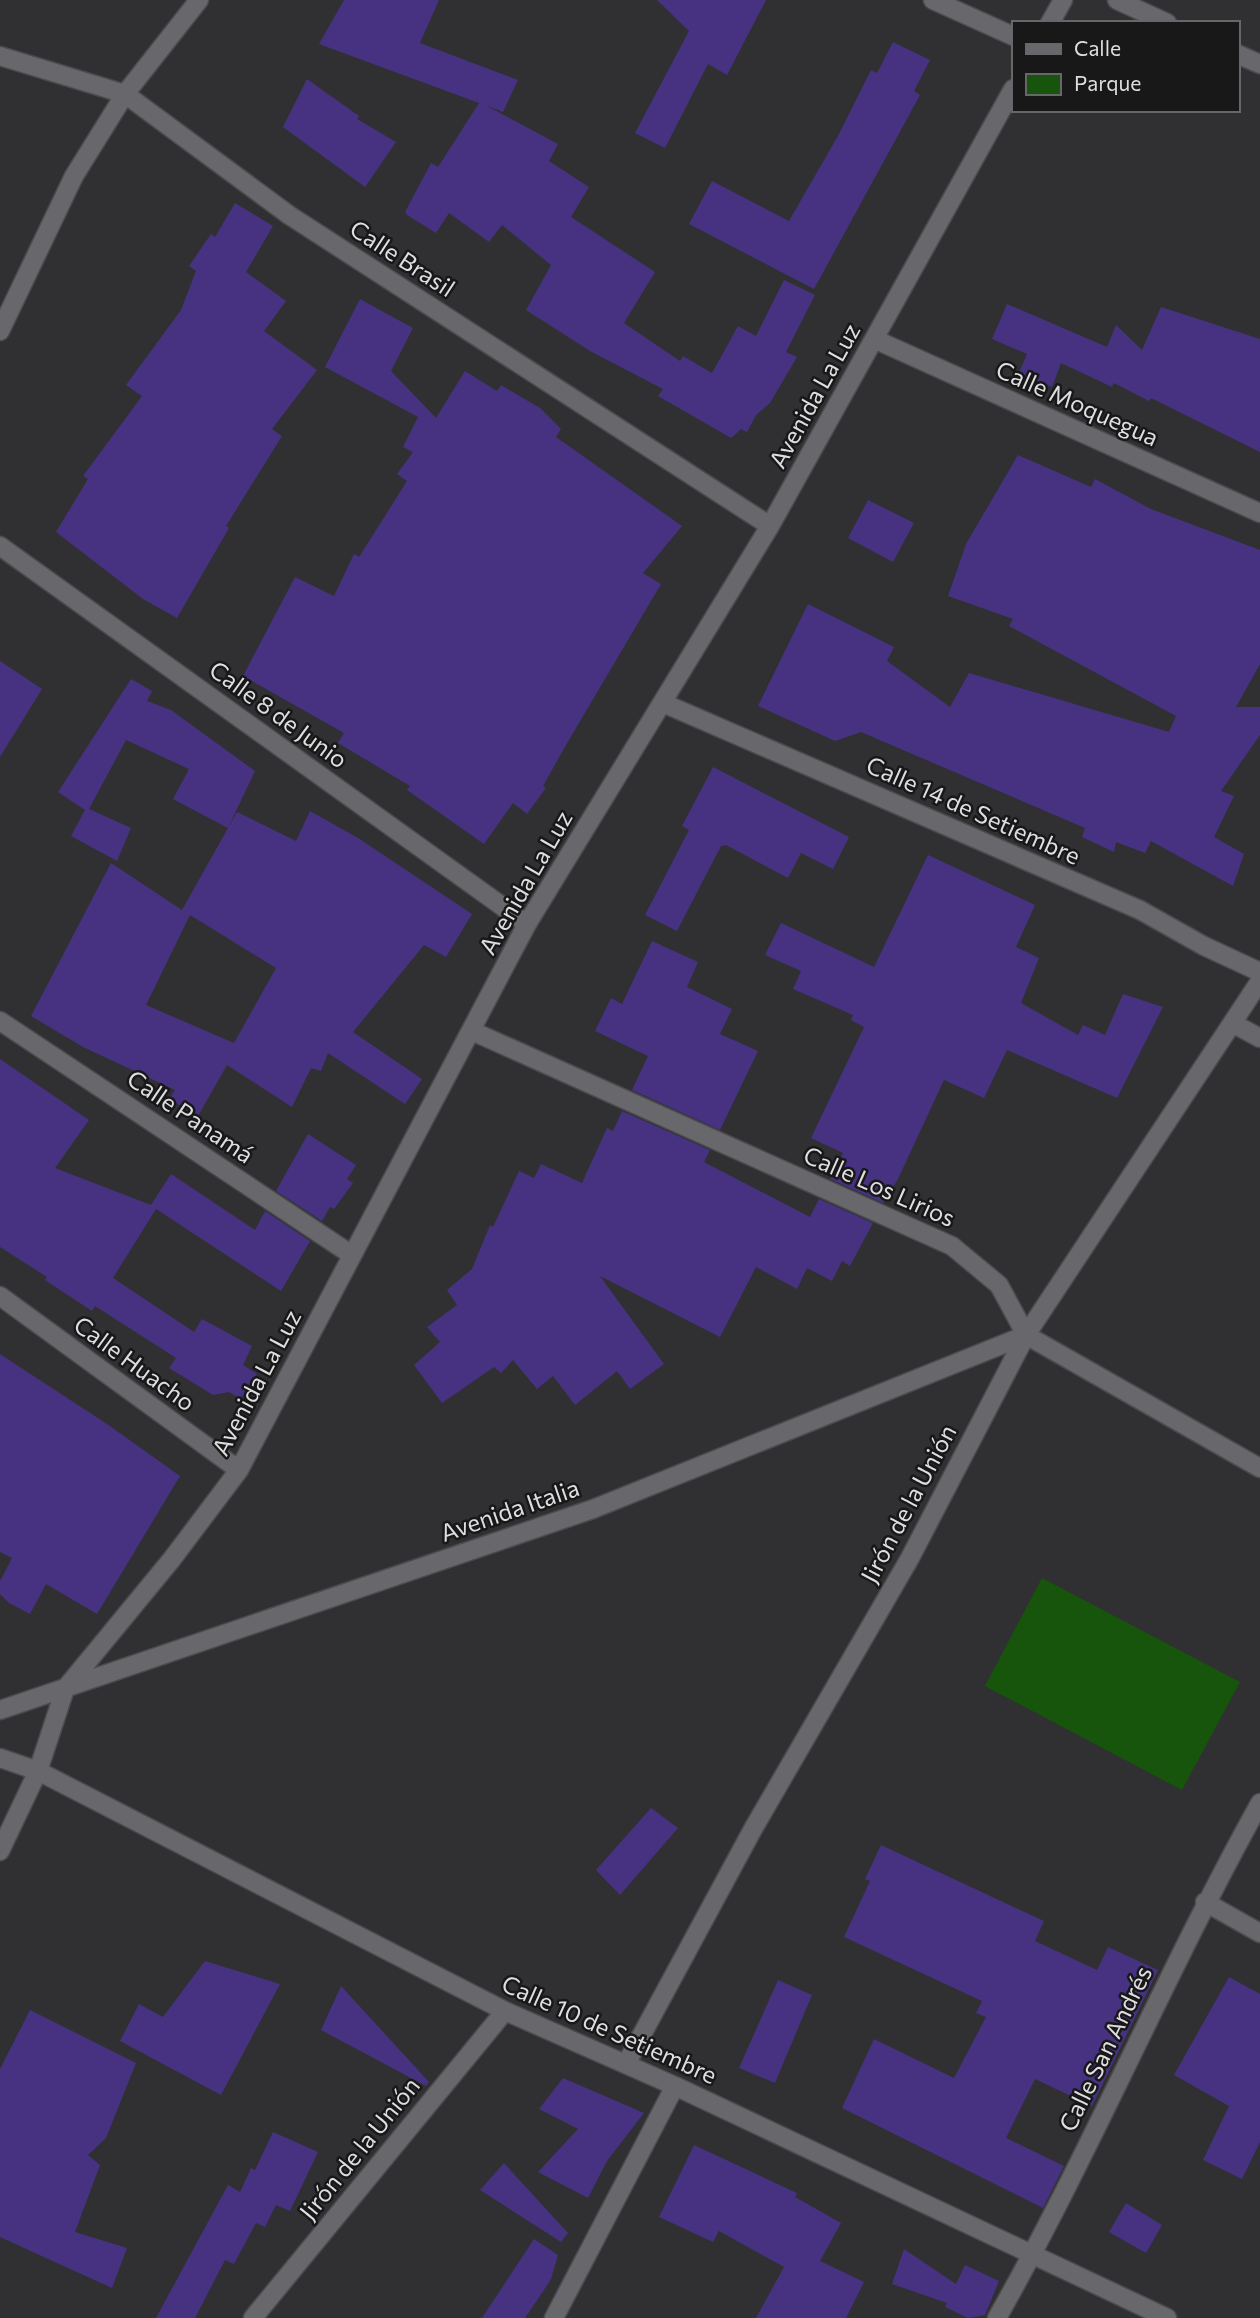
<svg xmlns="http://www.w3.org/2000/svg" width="1260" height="2318" font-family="Commissioner,sans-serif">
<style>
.green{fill:#16550b}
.building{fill:#463280;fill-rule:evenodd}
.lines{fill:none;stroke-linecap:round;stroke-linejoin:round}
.street-casing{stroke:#4b4b4e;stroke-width:21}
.street{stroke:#68686c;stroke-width:18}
.labels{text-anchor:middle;stroke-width:5;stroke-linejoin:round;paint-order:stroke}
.street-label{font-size:24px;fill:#dedde0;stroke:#181819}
</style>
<rect width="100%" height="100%" fill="#303033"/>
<path class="green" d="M 1042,1578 L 1240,1682 L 1182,1790 L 985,1686 Z"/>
<path class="building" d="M 344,0 L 439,0 L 420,43 L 518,80 L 503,112 L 485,105 L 558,144 L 549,161 L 589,187 L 571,217 L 655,272 L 624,323 L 680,361 L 683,356 L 712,373 L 738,326 L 756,336 L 784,280 L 815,295 L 786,352 L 797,357 L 770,403 L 756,415 L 747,432 L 741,429 L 731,438 L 658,396 L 663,389 L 590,351 L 526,310 L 551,265 L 502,225 L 489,242 L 449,213 L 436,233 L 407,215 L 405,212 L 431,163 L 438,167 L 479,103 L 319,44 Z
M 657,0 L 766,0 L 727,75 L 708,64 L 665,148 L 635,133 L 689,31 Z
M 893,42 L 930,60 L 914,91 L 920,95 L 814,289 L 689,224 L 712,181 L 789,221 L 839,134 L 871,70 L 877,73 Z
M 307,79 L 359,116 L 357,119 L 396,142 L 365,187 L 283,127 Z
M 235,203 L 273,226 L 246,272 L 286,301 L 264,331 L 317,370 L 272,429 L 282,436 L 226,526 L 229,528 L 177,618 L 143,599 L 56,532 L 88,479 L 83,476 L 142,396 L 126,385 L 181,310 L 196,271 L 189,266 L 211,234 L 215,237 Z
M 360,299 L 413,328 L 391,371 L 436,418 L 465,371 L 497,391 L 501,385 L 540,408 L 561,429 L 556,437 L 682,526 L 643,573 L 661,584 L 566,745 L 543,786 L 546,788 L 527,814 L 513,803 L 484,844 L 407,790 L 410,786 L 338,743 L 344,733 L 243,676 L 295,577 L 334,596 L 354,554 L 359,557 L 407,481 L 397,474 L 413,452 L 403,447 L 418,417 L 325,367 Z
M 1007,304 L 1107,347 L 1116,325 L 1142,350 L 1161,307 L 1260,339 L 1260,452 L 1151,398 L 1149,401 L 1114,383 L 1112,387 L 1061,363 L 1052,387 L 1019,373 L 1027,354 L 992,339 Z
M 1018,455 L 1091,487 L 1095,479 L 1151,509 L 1260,550 L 1260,664 L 1236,707 L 1260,707 L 1260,735 L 1221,791 L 1234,796 L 1214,837 L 1244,854 L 1233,886 L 1151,841 L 1145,853 L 1116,842 L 1114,852 L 1082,837 L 1085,828 L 861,732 L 835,741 L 758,706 L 808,604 L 894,647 L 887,661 L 950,707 L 969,673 L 1169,732 L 1176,716 L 1009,626 L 1013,619 L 948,596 L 966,544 Z
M 868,500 L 914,523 L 893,562 L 848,538 Z
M 0,661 L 42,689 L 0,757 Z
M 131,679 L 152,691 L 147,701 L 171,710 L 255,771 L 228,828 L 173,799 L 189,769 L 126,740 L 89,809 L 131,828 L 117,861 L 71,836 L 85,810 L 58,792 Z
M 713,767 L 849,837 L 833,869 L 801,853 L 788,878 L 726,845 L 721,846 L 677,931 L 645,915 L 689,830 L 682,826 Z
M 310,811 L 358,838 L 472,914 L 446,957 L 424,945 L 353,1032 L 422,1079 L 405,1104 L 328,1053 L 321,1071 L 311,1068 L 292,1107 L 227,1065 L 198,1116 L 169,1099 L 175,1090 L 83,1047 L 31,1016 L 111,863 L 182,910 L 237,812 L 296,841 ZM 190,915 L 276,968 L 234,1043 L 146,1005 Z
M 928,855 L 1035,905 L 1016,947 L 1039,958 L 1021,1003 L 1078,1035 L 1083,1025 L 1105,1035 L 1123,994 L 1163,1007 L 1117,1098 L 1007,1050 L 984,1098 L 944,1080 L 898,1179 L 883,1203 L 830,1179 L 843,1153 L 811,1138 L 864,1027 L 851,1020 L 853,1015 L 793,989 L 801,971 L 765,955 L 781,923 L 874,967 Z
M 652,941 L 698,962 L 687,987 L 732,1009 L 720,1034 L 758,1051 L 720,1130 L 632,1090 L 648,1056 L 595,1031 L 611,998 L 622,1004 Z
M 0,1059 L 89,1120 L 55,1168 L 151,1205 L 171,1174 L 255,1230 L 265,1211 L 310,1241 L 281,1291 L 156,1209 L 113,1278 L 194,1332 L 202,1319 L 252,1346 L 243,1365 L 257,1374 L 241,1399 L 229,1392 L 213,1395 L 169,1368 L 176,1358 L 95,1306 L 92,1311 L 45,1280 L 47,1277 L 0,1247 Z
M 622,1111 L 710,1150 L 704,1162 L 810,1217 L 819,1199 L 873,1223 L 850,1266 L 842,1261 L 832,1281 L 807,1268 L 797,1289 L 756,1267 L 720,1337 L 600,1276 L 664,1364 L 630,1389 L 617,1371 L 575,1405 L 553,1376 L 537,1389 L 513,1360 L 501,1373 L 494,1367 L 442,1403 L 414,1365 L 440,1342 L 427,1327 L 457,1305 L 447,1290 L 472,1269 L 490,1225 L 493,1227 L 519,1171 L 534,1178 L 541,1164 L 582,1183 L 607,1128 L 613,1131 Z
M 308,1134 L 356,1165 L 347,1179 L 353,1183 L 334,1209 L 330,1207 L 322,1221 L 276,1191 Z
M 0,1354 L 107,1424 L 180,1476 L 97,1614 L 46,1584 L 30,1614 L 9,1603 L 0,1594 L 0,1581 L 12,1558 L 0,1552 Z
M 651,1808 L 678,1828 L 620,1895 L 596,1870 Z
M 881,1845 L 1044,1921 L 1035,1941 L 1097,1970 L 1108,1947 L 1158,1970 L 1092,2106 L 1035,2079 L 1006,2138 L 1064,2166 L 1043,2208 L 842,2108 L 874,2039 L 954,2078 L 986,2017 L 976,2013 L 982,2001 L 844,1937 L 870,1881 L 865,1879 Z
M 205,1961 L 280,1984 L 221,2095 L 120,2041 L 139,2004 L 163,2017 Z
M 1229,1977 L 1260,1994 L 1260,2142 L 1242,2179 L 1203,2160 L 1229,2106 L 1174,2075 Z
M 778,1980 L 812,1995 L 775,2083 L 739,2068 Z
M 341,1986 L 429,2082 L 426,2086 L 321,2030 Z
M 30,2010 L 136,2063 L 106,2138 L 88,2155 L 100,2165 L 75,2232 L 127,2248 L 112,2288 L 0,2237 L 0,2069 Z
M 563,2078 L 644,2113 L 607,2161 L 588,2198 L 538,2172 L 578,2129 L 539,2109 Z
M 273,2132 L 318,2152 L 290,2211 L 276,2205 L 265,2227 L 256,2223 L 234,2264 L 225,2260 L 195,2318 L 156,2318 L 228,2185 L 240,2192 L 251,2168 L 255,2170 Z
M 694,2145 L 797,2193 L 795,2197 L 841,2223 L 820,2261 L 864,2282 L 846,2318 L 756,2318 L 784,2267 L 719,2231 L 713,2242 L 659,2217 Z
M 504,2163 L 568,2233 L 561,2242 L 480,2190 Z
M 1126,2203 L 1162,2225 L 1146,2253 L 1109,2232 Z
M 534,2239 L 558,2255 L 551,2279 L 544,2290 L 525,2318 L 482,2318 Z
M 904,2249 L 956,2284 L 965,2265 L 999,2281 L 985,2315 L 968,2318 L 945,2307 L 947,2303 L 892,2284 Z"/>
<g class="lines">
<g class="street-casing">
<path id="street" d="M 933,0 L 1013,36
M 1117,0 L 1167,23
M 1050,23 L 1063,0
M 1237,54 L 1260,64
M 0,56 L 125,94 L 289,215 L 770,526
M 0,331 L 74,176 L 125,94 L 199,0
M 874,339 L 1260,513
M 0,546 L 527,924
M 663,703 L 1140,910 L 1204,946 L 1260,972
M 0,1021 L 352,1255
M 1234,1024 L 1260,1038
M 472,1031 L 952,1246 L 999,1285 L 1026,1335 L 1260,1468
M 0,1296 L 239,1470
M 0,1710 L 593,1509 L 1026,1335
M 0,1758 L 38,1771 L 505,2011 L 675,2086 L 1167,2318
M 0,1851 L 38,1771 L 65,1689 L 172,1559 L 239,1470 L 527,924 L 770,526 L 1013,89
M 1205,1902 L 1260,1933
M 626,2064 L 753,1829 L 910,1558 L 1026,1335 L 1260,981
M 253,2318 L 505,2011
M 554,2318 L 675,2086
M 997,2318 C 1092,2150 1166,1972 1260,1803"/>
</g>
<use href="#street" class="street"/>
</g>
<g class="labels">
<g class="street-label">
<text transform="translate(402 259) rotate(33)" y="8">Calle Brasil</text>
<text transform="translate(815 396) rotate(-61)" y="8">Avenida La Luz</text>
<text transform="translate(1077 404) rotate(24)" y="8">Calle Moquegua</text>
<text transform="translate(278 715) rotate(36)" y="8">Calle 8 de Junio</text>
<text transform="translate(973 811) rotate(24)" y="8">Calle 14 de Setiembre</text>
<text transform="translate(526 883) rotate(-60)" y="8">Avenida La Luz</text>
<text transform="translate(190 1117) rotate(34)" y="8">Calle Panamá</text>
<text transform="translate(879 1187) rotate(24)" y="8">Calle Los Lirios</text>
<text transform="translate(134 1364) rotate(36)" y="8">Calle Huacho</text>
<text transform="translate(257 1383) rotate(-62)" y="8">Avenida La Luz</text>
<text transform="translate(909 1504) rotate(-62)" y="8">Jirón de la Unión</text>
<text transform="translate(510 1511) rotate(-19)" y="8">Avenida Italia</text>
<text transform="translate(609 2030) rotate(24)" y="8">Calle 10 de Setiembre</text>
<text transform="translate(1106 2049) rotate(-64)" y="8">Calle San Andrés</text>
<text transform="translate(360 2149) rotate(-51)" y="8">Jirón de la Unión</text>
</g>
</g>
<rect x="1012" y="21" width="228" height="91" fill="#181819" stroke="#676769" stroke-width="2"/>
<rect x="1026" y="44" width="35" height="10" fill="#68686c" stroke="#676769" stroke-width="2"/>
<text x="1074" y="56" font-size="21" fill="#dedde0">Calle</text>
<rect x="1026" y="74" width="35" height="21" fill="#16550b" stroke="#676769" stroke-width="2"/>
<text x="1074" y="91" font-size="21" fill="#dedde0">Parque</text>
</svg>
